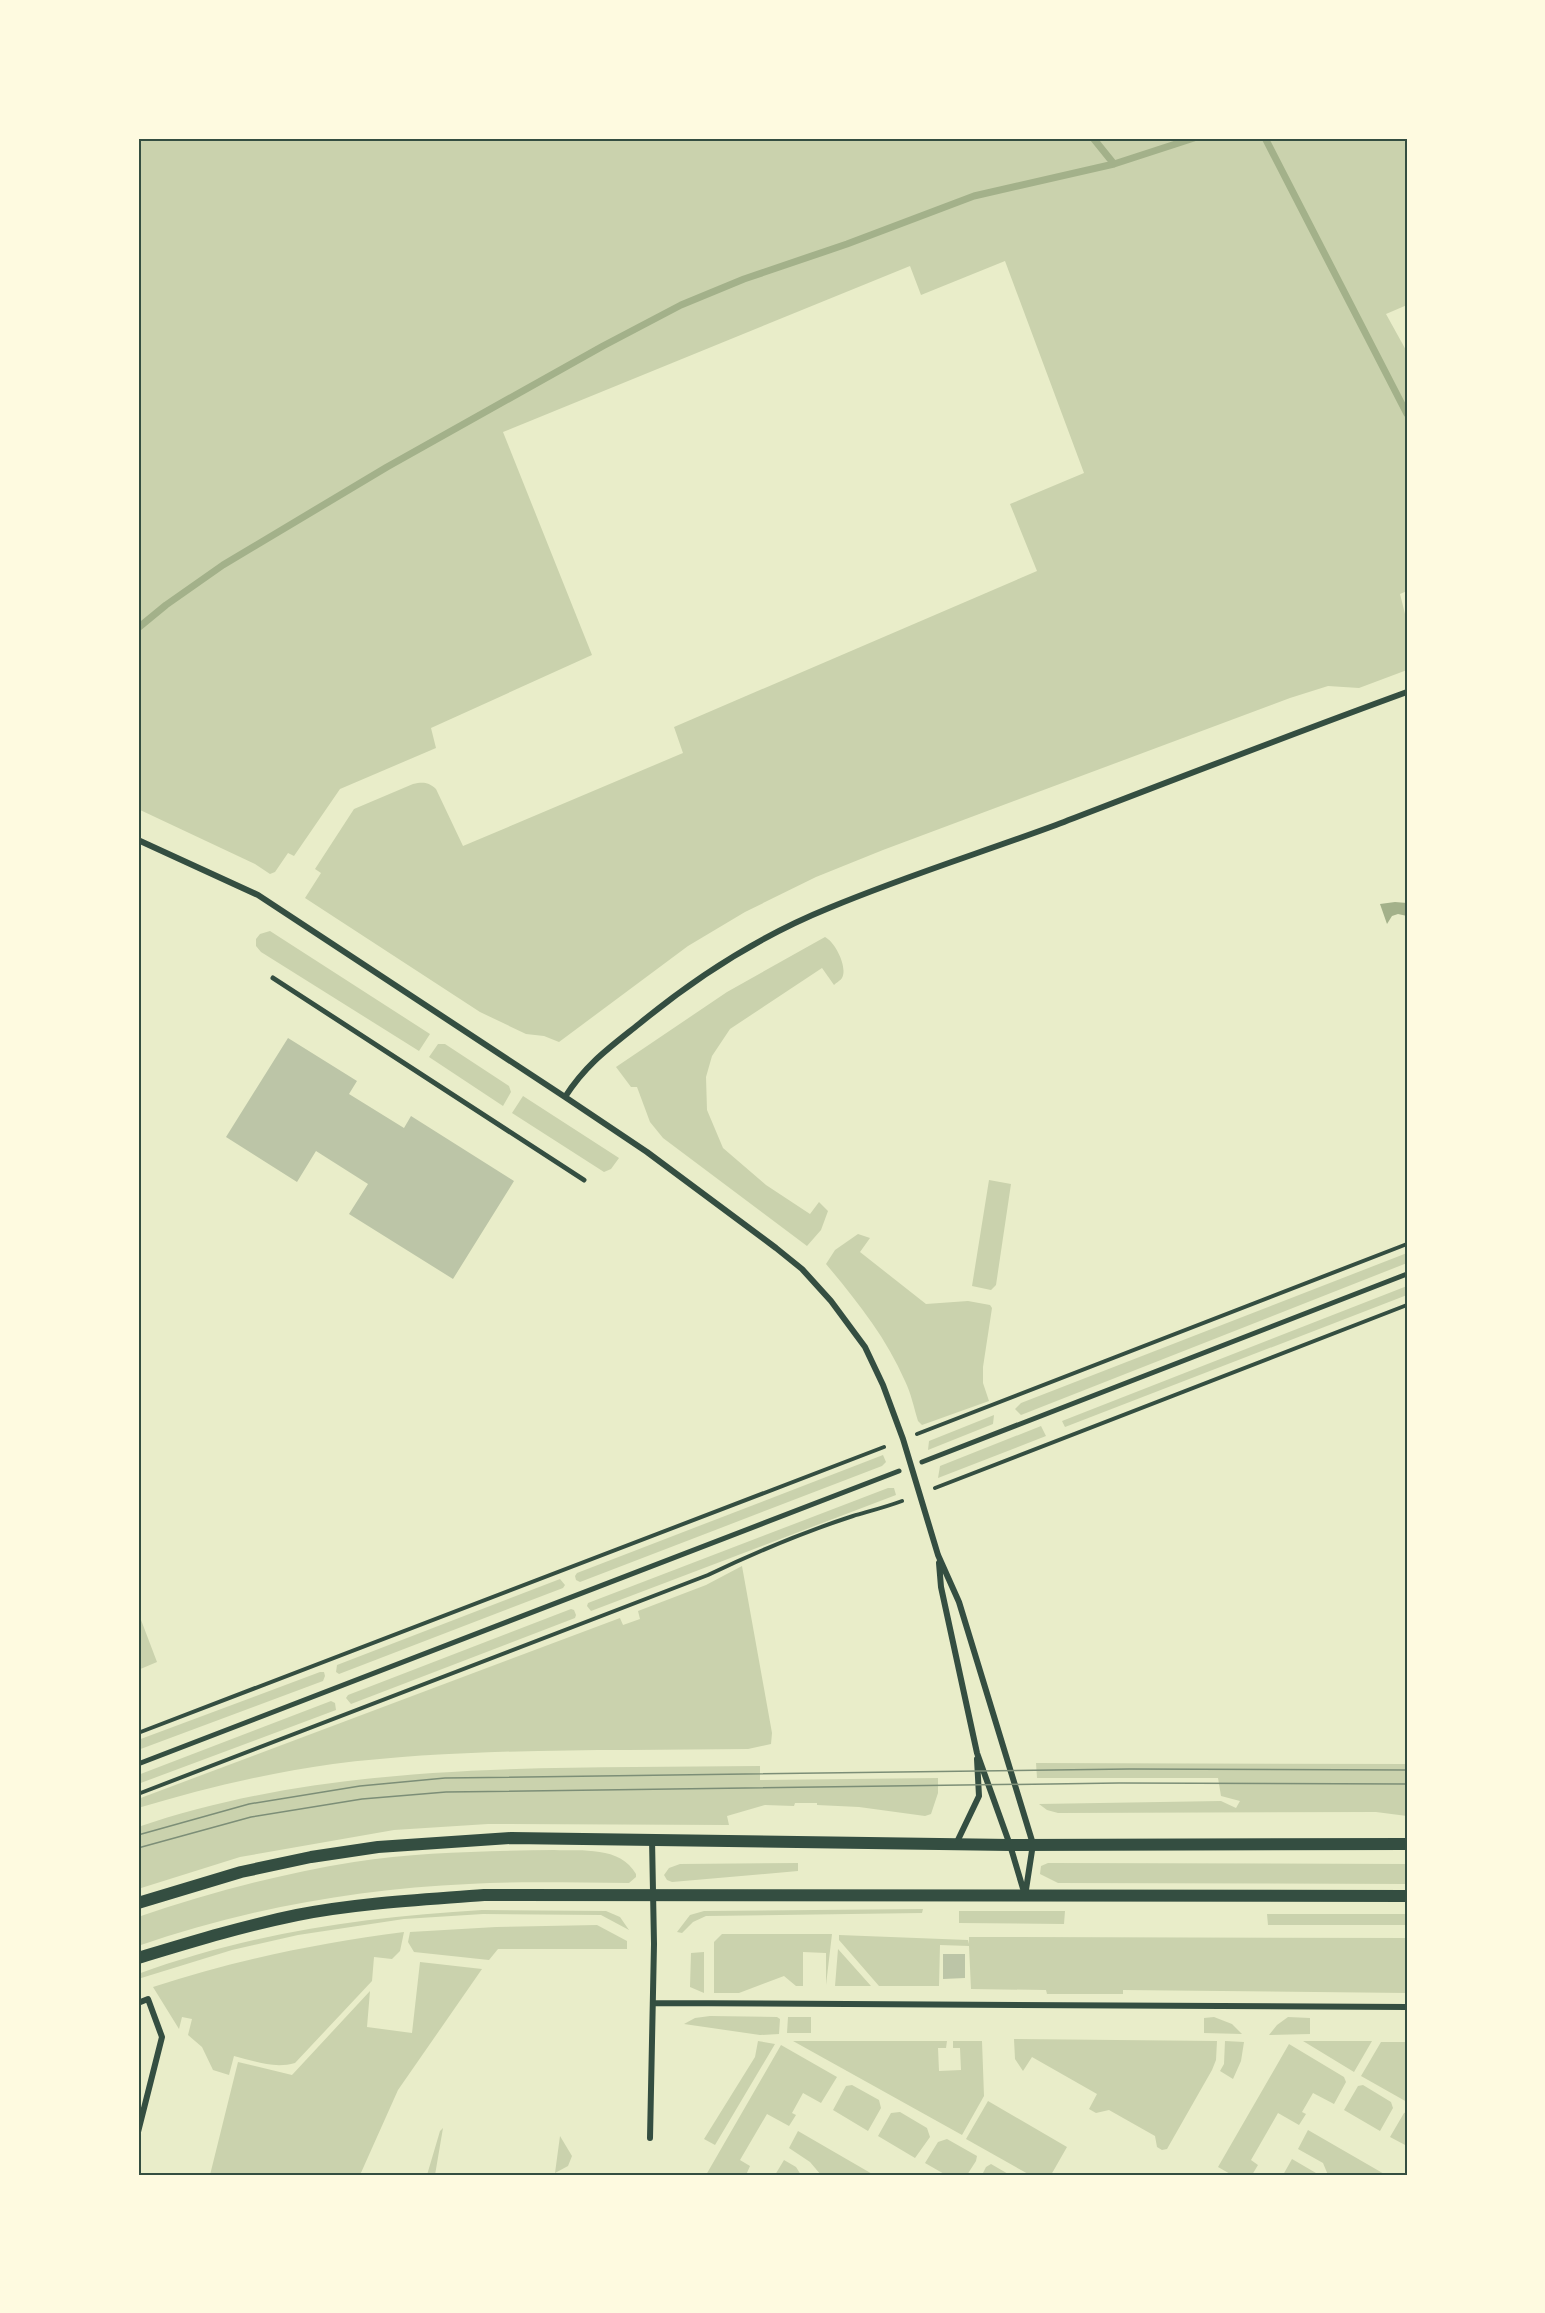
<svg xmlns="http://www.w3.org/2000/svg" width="1545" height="2313" font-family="'PT Sans Narrow',sans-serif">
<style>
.green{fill:#cad2ad}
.water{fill:#a3b18a}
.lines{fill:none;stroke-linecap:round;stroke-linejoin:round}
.stream{stroke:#a3b18a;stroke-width:7}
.building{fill:#bcc5a7}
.path{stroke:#344e41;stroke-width:4}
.pedestrian{stroke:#344e41;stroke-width:5}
.minor{stroke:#344e41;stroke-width:6}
.secondary{stroke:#344e41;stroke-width:12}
.tram{stroke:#7c8e77;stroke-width:1.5}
.neatline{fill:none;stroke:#344e41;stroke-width:2}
</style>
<rect width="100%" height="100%" fill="#e9edc9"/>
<path class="green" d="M 138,138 L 1407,138 L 1407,305 L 1386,314 L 1407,352 L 1407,591 L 1400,594 L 1407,622 L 1407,670 L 1359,688 L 1328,686 L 1290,698 L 883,850 L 816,877 L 745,912 L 688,946 L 559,1042 L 544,1036 L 526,1034 L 480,1012 L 305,898 L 321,873 L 315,869 L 354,809 L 413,784 C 423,782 428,782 436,789 L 463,846 L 683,753 L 674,727 L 1037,571 L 1010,504 L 1084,473 L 1005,261 L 921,295 L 910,266 L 503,432 L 592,655 L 431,728 L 436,748 L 340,789 L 294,856 L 288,853 L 275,872 L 270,874 L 255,864 L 138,809 Z
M 270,931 L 430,1034 L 419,1051 L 261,952 L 256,946 L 256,939 L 260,934 Z
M 825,937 C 835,942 848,967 842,978 C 841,980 836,983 834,985 L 822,968 L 730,1029 L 712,1056 L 706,1077 L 707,1110 L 723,1148 L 766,1185 L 810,1214 L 819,1202 L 828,1211 L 821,1230 L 807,1246 L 663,1138 L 650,1122 L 637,1087 L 631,1087 L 616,1067 L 727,992 Z
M 438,1044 L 445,1044 L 509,1086 L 511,1092 L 503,1106 L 429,1057 Z
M 523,1096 L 619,1158 L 611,1169 L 604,1172 L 512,1113 Z
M 989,1180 L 1011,1184 L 996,1285 L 991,1290 L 972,1286 Z
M 858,1234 L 870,1238 L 860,1252 L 926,1304 L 968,1301 L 990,1305 L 992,1308 L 983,1367 L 983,1383 L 989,1401 L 922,1425 L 918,1421 C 914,1408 911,1393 905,1381 C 886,1337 856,1300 826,1264 L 835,1250 Z
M 1407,1253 L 1407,1263 L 1021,1415 L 1015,1409 L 1021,1403 Z
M 1407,1286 L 1407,1295 L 1065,1427 L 1062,1421 Z
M 994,1415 L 993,1424 L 928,1450 L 929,1441 Z
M 1041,1426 L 1046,1436 L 938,1478 L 940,1466 Z
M 883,1455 L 886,1462 L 882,1466 L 580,1582 L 576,1580 L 575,1576 L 577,1573 Z
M 888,1488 L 894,1488 L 896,1495 L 591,1611 L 587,1606 L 588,1603 Z
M 742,1566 L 772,1733 L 771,1744 L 748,1749 C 610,1751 470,1747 333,1764 C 267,1773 202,1789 138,1808 L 138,1799 L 620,1618 L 623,1625 L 640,1619 L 638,1611 L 706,1585 Z
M 560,1579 L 565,1585 L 563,1588 L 339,1674 L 336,1672 L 337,1665 Z
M 571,1609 L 574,1610 L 576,1615 L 575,1618 L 351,1704 L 346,1698 L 348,1695 Z
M 138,1612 L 157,1662 L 138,1670 Z
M 320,1672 L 324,1672 L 325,1676 L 323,1681 L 138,1750 L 138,1740 Z
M 331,1701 L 335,1703 L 336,1710 L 138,1784 L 138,1775 Z
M 1036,1763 L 1407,1764 L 1407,1816 L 1376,1812 L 1058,1813 L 1047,1810 L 1039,1804 L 1221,1801 L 1236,1808 L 1240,1801 L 1221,1796 L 1218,1778 L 1037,1778 Z
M 760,1766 L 760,1780 L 938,1778 L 938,1793 L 931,1814 L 925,1816 L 859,1807 L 817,1805 L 817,1803 L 795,1803 L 794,1806 L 765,1805 L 727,1816 L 729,1825 L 488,1824 L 394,1830 L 240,1857 L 138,1889 L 138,1827 C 338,1759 552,1769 760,1766 Z
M 554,1850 C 582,1851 620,1846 636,1874 L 636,1877 L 629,1883 C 576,1883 522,1881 469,1884 C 356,1889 245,1909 138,1946 L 138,1917 C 208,1893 280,1874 354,1862 C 420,1852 487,1851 554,1850 Z
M 798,1863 L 798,1871 L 672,1882 L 667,1880 L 664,1875 L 669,1868 L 680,1864 Z
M 1048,1863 L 1407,1864 L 1407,1884 L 1058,1883 L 1040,1874 L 1041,1866 Z
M 923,1909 L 922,1913 L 706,1916 L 693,1922 L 682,1933 L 677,1932 L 690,1915 L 704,1911 Z
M 482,1910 L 606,1911 L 620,1917 L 629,1930 L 601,1915 L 483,1914 L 404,1919 L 298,1935 L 232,1950 L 138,1979 L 138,1974 C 249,1933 365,1917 482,1910 Z
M 959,1911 L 1065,1911 L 1064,1924 L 959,1923 Z
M 1267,1914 L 1407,1914 L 1407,1925 L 1268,1925 Z
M 597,1925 L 627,1941 L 627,1949 L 498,1949 L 489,1960 L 414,1952 L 408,1942 L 410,1932 L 496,1927 Z
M 404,1932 L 400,1951 L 392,1959 L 374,1957 L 372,1981 L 295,2063 C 274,2069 254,2061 234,2056 L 229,2075 L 213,2070 L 202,2047 L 188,2035 L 192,2019 L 182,2017 L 179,2029 L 153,1987 C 235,1960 318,1943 404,1932 Z
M 722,1934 L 832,1934 L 826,1985 L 826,1953 L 803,1952 L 803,1986 L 796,1986 L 784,1976 L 739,1993 L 714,1993 L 714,1942 Z
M 839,1935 L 968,1940 L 969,1944 L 969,1937 L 1407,1938 L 1407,1993 L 1123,1990 L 1123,1994 L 1047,1994 L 1046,1990 L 971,1989 L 969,1946 L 940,1945 L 939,1986 L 879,1986 L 839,1940 Z
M 838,1949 L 871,1986 L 835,1986 Z
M 704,1952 L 704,1993 L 690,1987 L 691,1953 Z
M 420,1962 L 482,1969 L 398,2090 L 360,2175 L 210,2175 L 238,2062 L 292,2075 L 370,1991 L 367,2027 L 412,2033 Z
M 710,2016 L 777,2017 L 780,2019 L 779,2034 L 760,2035 L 684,2024 L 695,2018 Z
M 788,2017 L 811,2017 L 811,2033 L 787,2033 Z
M 1214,2017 L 1232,2024 L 1242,2034 L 1204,2033 L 1204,2018 Z
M 1288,2017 L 1310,2018 L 1310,2034 L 1269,2035 L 1277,2025 Z
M 1014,2039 L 1217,2041 L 1216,2060 L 1212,2070 L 1167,2149 L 1162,2150 L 1157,2147 L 1155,2136 L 1109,2110 L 1096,2113 L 1089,2109 L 1097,2094 L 1032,2057 L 1023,2071 L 1015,2059 Z
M 758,2041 L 775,2044 L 715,2145 L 704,2139 L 755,2057 Z
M 793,2041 L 947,2041 L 946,2048 L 938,2048 L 939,2071 L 961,2070 L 960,2048 L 953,2048 L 953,2041 L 982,2041 L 984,2096 L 962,2135 Z
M 1225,2041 L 1244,2042 L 1241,2061 L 1233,2079 L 1220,2071 L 1224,2064 Z
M 1303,2041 L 1372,2041 L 1354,2072 Z
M 1381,2042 L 1407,2042 L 1407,2102 L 1361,2076 Z
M 1289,2044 L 1344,2077 L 1346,2082 L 1334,2104 L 1313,2093 L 1302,2112 L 1306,2114 L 1299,2125 L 1278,2113 L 1251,2160 L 1258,2165 L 1252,2175 L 1232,2175 L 1218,2167 Z
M 781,2045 L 837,2077 L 821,2103 L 803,2093 L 792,2113 L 796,2115 L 789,2126 L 767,2114 L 740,2160 L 750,2166 L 746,2175 L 706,2175 Z
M 852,2085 L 879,2100 L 881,2108 L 868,2131 L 833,2110 L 846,2086 Z
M 1363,2085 L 1391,2102 L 1393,2108 L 1380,2131 L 1344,2110 L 1358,2086 Z
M 988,2101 L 1067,2147 L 1051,2175 L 1030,2175 L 966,2139 Z
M 900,2112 L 927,2128 L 930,2137 L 915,2158 L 878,2136 L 891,2113 Z
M 1407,2112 L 1407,2146 L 1390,2137 L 1404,2113 Z
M 443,2128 L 435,2175 L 427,2175 L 440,2131 Z
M 1308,2130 L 1386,2175 L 1328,2175 L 1323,2163 L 1298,2149 Z
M 798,2131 L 874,2175 L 821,2175 L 810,2162 L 789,2148 Z
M 560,2136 L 572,2156 L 568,2166 L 555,2173 Z
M 947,2139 L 977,2156 L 976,2161 L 967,2175 L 946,2175 L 925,2163 L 938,2142 Z
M 1292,2159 L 1316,2173 L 1317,2175 L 1283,2175 Z
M 784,2160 L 796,2167 L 801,2175 L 775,2175 Z
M 991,2164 L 1010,2175 L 982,2175 L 986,2167 Z"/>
<path class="water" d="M 1395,902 L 1407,903 L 1407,916 L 1398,914 L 1392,916 L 1387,924 L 1380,904 Z"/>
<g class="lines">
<path class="stream" d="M 1093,138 L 1114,164
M 1265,138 L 1407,414
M 138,628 L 166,605 L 223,565 L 387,467 L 603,346 L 681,305 L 744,279 L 847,244 L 974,196 L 1114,164 L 1194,138"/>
</g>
<path class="building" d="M 288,1038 L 357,1081 L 349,1094 L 404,1128 L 411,1116 L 514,1181 L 453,1279 L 349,1214 L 368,1184 L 316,1151 L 297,1182 L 226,1137 Z
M 943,1954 L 965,1954 L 965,1978 L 943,1979 Z"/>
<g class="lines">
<path class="path" d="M 917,1434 L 1407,1244
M 935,1488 L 1407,1305
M 138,1733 L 884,1447
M 138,1794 L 708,1575 C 754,1553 804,1532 853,1516 C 870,1511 886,1507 902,1501"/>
<path class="pedestrian" d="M 273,978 L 584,1180
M 922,1462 L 1407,1274
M 138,1764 L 899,1471"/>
<path class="minor" d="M 138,840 L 258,895 L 565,1097 L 647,1152 L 776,1248 L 802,1269 L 831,1301 L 865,1347 L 883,1385 L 903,1439 L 938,1555 L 959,1602 L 1033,1844 L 1025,1896
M 565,1097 C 586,1064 609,1048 639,1024 C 696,977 760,936 829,908 C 903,877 980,853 1056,825 C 1173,780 1289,735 1407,692
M 939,1563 L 941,1587 L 977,1753 L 1010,1845 L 1024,1892
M 956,1844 L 979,1796 L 977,1759
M 138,2003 L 148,1999 L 162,2037 L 138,2132
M 653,2003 L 1407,2007
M 650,2138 L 654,1944 L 652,1839"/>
<path class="secondary" d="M 138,1903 L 241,1872 L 311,1857 L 378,1847 L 511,1838 L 1010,1845 L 1407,1844
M 138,1958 C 191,1942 243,1926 297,1915 C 358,1903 421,1900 484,1895 L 1407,1896"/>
<path class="tram" d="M 138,1835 L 249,1804 L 360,1786 L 445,1778 L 1129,1769 L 1407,1770
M 138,1848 L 251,1817 L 362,1799 L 446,1792 L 1119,1783 L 1407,1784"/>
</g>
<rect width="1545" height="2313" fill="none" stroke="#fefae0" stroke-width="279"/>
<rect x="140" y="140" width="1266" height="2034" class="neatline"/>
</svg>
